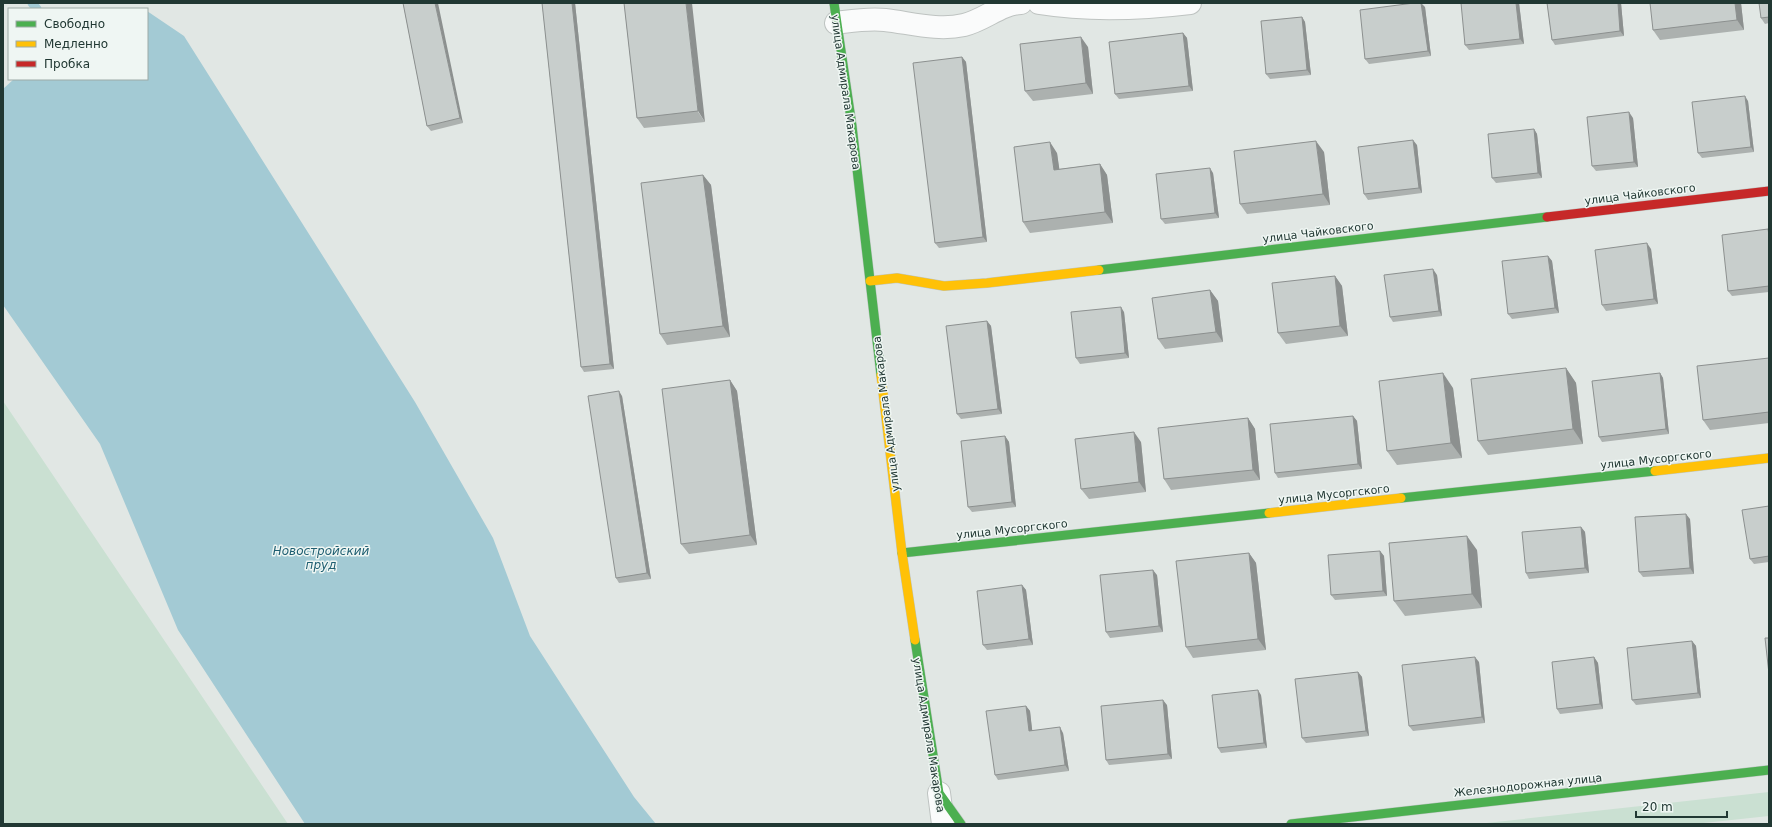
<svg xmlns="http://www.w3.org/2000/svg" width="1772" height="827" font-family="'DejaVu Sans',sans-serif">
<style>
.green{fill:#cae0d2}
.water{fill:#a3cad4}
.lines{fill:none;stroke-linecap:round;stroke-linejoin:round}
.stream{stroke:#a3cad4;stroke-width:9}
.street-casing{stroke:#bec3c1;stroke-width:24}
.fast-casing{stroke:#bdc5c2;stroke-width:10}
.slow-casing{stroke:#bdc5c2;stroke-width:10}
.jam-casing{stroke:#bdc5c2;stroke-width:10}
.street{stroke:#fafbfb;stroke-width:22}
.fast{stroke:#4caf50;stroke-width:9}
.slow{stroke:#ffc107;stroke-width:9}
.jam{stroke:#c62828;stroke-width:9}
.wall{fill:#acb1af}
.shaded-wall{fill:#8c908f}
.building{fill:#c8cecc;stroke:#8c908f}
.labels{text-anchor:middle;stroke-width:3;stroke-linejoin:round;paint-order:stroke}
.street-label{font-size:11px;fill:#213833;stroke:#eff6f3}
.water-label{font-size:12px;font-style:italic;fill:#1e5e71;stroke:#eff6f3}
</style>
<rect width="100%" height="100%" fill="#e1e7e4"/>
<path class="green" d="M 3,401 L 288,824 L 3,824 Z
M 1769,792 L 1769,816 L 1694,824 L 1477,824 Z"/>
<path class="water" d="M 147,11 L 184,36 L 415,402 L 493,538 L 530,636 L 634,797 L 656,824 L 305,824 L 178,630 L 100,444 L 3,305 L 3,89 L 14,79 L 147,79 Z"/>
<g class="lines">
<path class="stream" d="M 32,3 L 37,9"/>
<g class="street-casing">
<path id="street" d="M 1039,3 C 1089,11 1140,9 1190,3
M 836,23 C 852,21 868,18 885,20 C 911,23 938,31 964,25 C 985,20 1000,4 1021,3
M 939,793 L 943,824"/>
</g>
<g class="fast-casing">
<path id="fast" d="M 834,3 L 852,126 L 881,375
M 1099,270 L 1547,217
M 1401,498 L 1655,471
M 902,553 L 1269,513
M 915,640 L 939,793 L 961,824
M 1291,824 L 1769,770"/>
</g>
<g class="slow-casing">
<path id="slow" d="M 870,281 L 897,278 L 944,286 L 987,283 L 1099,270
M 881,375 L 902,553 L 915,640
M 1655,471 L 1769,458
M 1269,513 L 1401,498"/>
</g>
<g class="jam-casing">
<path id="jam" d="M 1547,217 L 1769,191"/>
</g>
<use href="#street" class="street"/>
<use href="#fast" class="fast"/>
<use href="#slow" class="slow"/>
<use href="#jam" class="jam"/>
</g>
<path class="wall" d="M 403,3 L 463,123 L 431,131 L 427,126 Z
M 542,3 L 575,3 L 614,369 L 584,372 L 581,367 Z
M 624,3 L 705,122 L 644,128 L 637,118 Z
M 1519,3 L 1524,44 L 1469,50 L 1465,45 Z
M 1547,3 L 1621,3 L 1624,36 L 1555,45 L 1552,40 Z
M 1741,3 L 1744,30 L 1660,40 L 1653,30 Z
M 1769,3 L 1769,23 L 1765,24 L 1761,18 Z
M 1425,7 L 1431,56 L 1369,64 L 1365,59 Z
M 1302,17 L 1305,22 L 1311,75 L 1270,79 L 1266,74 Z
M 1183,33 L 1187,38 L 1193,91 L 1119,99 L 1115,94 Z
M 1088,47 L 1093,94 L 1033,101 L 1025,91 Z
M 962,57 L 966,62 L 987,242 L 939,248 L 935,243 Z
M 1748,101 L 1754,152 L 1702,158 L 1698,153 Z
M 1633,118 L 1638,167 L 1596,171 L 1592,166 Z
M 1534,129 L 1537,134 L 1542,178 L 1496,183 L 1492,178 Z
M 1417,145 L 1422,193 L 1368,200 L 1364,194 Z
M 1324,152 L 1330,205 L 1247,214 L 1240,204 Z
M 1057,153 L 1059,169 L 1100,164 L 1107,175 L 1113,223 L 1030,233 L 1023,222 Z
M 1213,173 L 1219,218 L 1165,224 L 1161,219 Z
M 703,175 L 711,185 L 730,337 L 667,345 L 660,334 Z
M 1769,230 L 1769,292 L 1732,296 L 1728,291 Z
M 1651,249 L 1658,304 L 1606,311 L 1602,305 Z
M 1548,256 L 1552,261 L 1559,313 L 1512,319 L 1508,314 Z
M 1437,275 L 1442,316 L 1393,322 L 1390,317 Z
M 1335,276 L 1342,286 L 1348,336 L 1286,344 L 1278,333 Z
M 1210,290 L 1218,301 L 1223,342 L 1165,349 L 1158,339 Z
M 1124,312 L 1129,358 L 1080,364 L 1076,358 Z
M 987,321 L 991,326 L 1002,414 L 961,419 L 957,414 Z
M 1769,358 L 1769,423 L 1710,430 L 1703,420 Z
M 1566,368 L 1576,383 L 1583,444 L 1488,455 L 1478,441 Z
M 1660,373 L 1663,378 L 1669,434 L 1602,442 L 1599,437 Z
M 730,380 L 737,391 L 757,545 L 689,554 L 681,544 Z
M 1453,388 L 1462,458 L 1397,465 L 1387,451 Z
M 622,396 L 651,579 L 619,583 L 616,578 Z
M 1353,416 L 1357,421 L 1362,469 L 1278,478 L 1275,473 Z
M 1248,418 L 1255,429 L 1260,480 L 1171,490 L 1164,479 Z
M 1005,436 L 1009,442 L 1016,507 L 972,512 L 968,507 Z
M 1141,442 L 1146,492 L 1089,499 L 1081,489 Z
M 1769,506 L 1769,562 L 1754,564 L 1750,559 Z
M 1690,519 L 1694,574 L 1643,577 L 1639,572 Z
M 1581,527 L 1585,532 L 1589,573 L 1529,579 L 1526,573 Z
M 1477,550 L 1482,608 L 1405,616 L 1394,601 Z
M 1380,551 L 1384,556 L 1387,596 L 1335,600 L 1331,595 Z
M 1249,553 L 1256,563 L 1266,650 L 1193,658 L 1186,647 Z
M 1157,575 L 1163,632 L 1110,638 L 1106,632 Z
M 1022,585 L 1026,590 L 1033,645 L 987,650 L 983,645 Z
M 1692,641 L 1696,646 L 1701,698 L 1636,705 L 1632,700 Z
M 1594,657 L 1598,663 L 1603,709 L 1560,714 L 1557,709 Z
M 1479,662 L 1485,723 L 1413,731 L 1409,726 Z
M 1358,672 L 1362,677 L 1369,736 L 1306,743 L 1302,738 Z
M 1261,695 L 1267,748 L 1221,753 L 1218,748 Z
M 1167,705 L 1172,759 L 1109,765 L 1106,760 Z
M 1026,706 L 1030,711 L 1032,731 L 1063,733 L 1069,771 L 998,780 L 995,775 Z"/>
<path class="shaded-wall" d="M 435,3 L 438,3 L 463,123 L 460,118 Z
M 572,3 L 575,3 L 614,369 L 610,364 Z
M 686,3 L 692,3 L 705,122 L 698,111 Z
M 1421,3 L 1425,7 L 1431,56 L 1428,51 Z
M 1516,3 L 1519,3 L 1524,44 L 1520,39 Z
M 1618,3 L 1621,3 L 1624,36 L 1620,31 Z
M 1735,3 L 1741,3 L 1744,30 L 1737,20 Z
M 1302,17 L 1305,22 L 1311,75 L 1307,70 Z
M 1183,33 L 1187,38 L 1193,91 L 1189,86 Z
M 1081,37 L 1088,47 L 1093,94 L 1086,83 Z
M 962,57 L 966,62 L 987,242 L 983,237 Z
M 1745,96 L 1748,101 L 1754,152 L 1751,147 Z
M 1629,112 L 1633,118 L 1638,167 L 1634,162 Z
M 1534,129 L 1537,134 L 1542,178 L 1538,173 Z
M 1413,140 L 1417,145 L 1422,193 L 1419,188 Z
M 1316,141 L 1324,152 L 1330,205 L 1323,194 Z
M 1050,142 L 1057,153 L 1061,180 L 1054,170 Z
M 1100,164 L 1107,175 L 1113,223 L 1105,212 Z
M 1210,168 L 1213,173 L 1219,218 L 1215,213 Z
M 703,175 L 711,185 L 730,337 L 723,326 Z
M 1647,243 L 1651,249 L 1658,304 L 1654,299 Z
M 1548,256 L 1552,261 L 1559,313 L 1555,308 Z
M 1433,269 L 1437,275 L 1442,316 L 1439,311 Z
M 1335,276 L 1342,286 L 1348,336 L 1340,326 Z
M 1210,290 L 1218,301 L 1223,342 L 1216,332 Z
M 1121,307 L 1124,312 L 1129,358 L 1125,353 Z
M 987,321 L 991,326 L 1002,414 L 998,409 Z
M 1566,368 L 1576,383 L 1583,444 L 1573,429 Z
M 1443,373 L 1453,388 L 1462,458 L 1451,443 Z
M 1660,373 L 1663,378 L 1669,434 L 1666,429 Z
M 730,380 L 737,391 L 757,545 L 750,535 Z
M 619,391 L 622,396 L 651,579 L 647,573 Z
M 1353,416 L 1357,421 L 1362,469 L 1358,464 Z
M 1248,418 L 1255,429 L 1260,480 L 1253,470 Z
M 1134,432 L 1141,442 L 1146,492 L 1139,482 Z
M 1005,436 L 1009,442 L 1016,507 L 1012,502 Z
M 1686,514 L 1690,519 L 1694,574 L 1690,568 Z
M 1581,527 L 1585,532 L 1589,573 L 1585,568 Z
M 1467,536 L 1477,550 L 1482,608 L 1472,594 Z
M 1380,551 L 1384,556 L 1387,596 L 1383,591 Z
M 1249,553 L 1256,563 L 1266,650 L 1258,639 Z
M 1153,570 L 1157,575 L 1163,632 L 1159,626 Z
M 1022,585 L 1026,590 L 1033,645 L 1029,639 Z
M 1692,641 L 1696,646 L 1701,698 L 1698,693 Z
M 1475,657 L 1479,662 L 1485,723 L 1482,717 Z
M 1594,657 L 1598,663 L 1603,709 L 1600,704 Z
M 1358,672 L 1362,677 L 1369,736 L 1366,731 Z
M 1258,690 L 1261,695 L 1267,748 L 1264,743 Z
M 1163,700 L 1167,705 L 1172,759 L 1168,754 Z
M 1026,706 L 1030,711 L 1033,737 L 1029,731 Z
M 1060,727 L 1063,733 L 1069,771 L 1065,765 Z"/>
<path class="building" d="M 403,3 L 435,3 L 460,118 L 427,126 Z
M 542,3 L 572,3 L 610,364 L 581,367 Z
M 624,3 L 686,3 L 698,111 L 637,118 Z
M 1414,3 L 1421,3 L 1428,51 L 1365,59 L 1360,10 Z
M 1461,3 L 1516,3 L 1520,39 L 1465,45 Z
M 1547,3 L 1618,3 L 1620,31 L 1552,40 Z
M 1650,3 L 1735,3 L 1737,20 L 1653,30 Z
M 1759,3 L 1769,3 L 1769,17 L 1761,18 Z
M 1302,17 L 1307,70 L 1266,74 L 1261,21 Z
M 1183,33 L 1189,86 L 1115,94 L 1109,42 Z
M 1081,37 L 1086,83 L 1025,91 L 1020,44 Z
M 962,57 L 983,237 L 935,243 L 913,63 Z
M 1745,96 L 1751,147 L 1698,153 L 1692,102 Z
M 1629,112 L 1634,162 L 1592,166 L 1587,117 Z
M 1534,129 L 1538,173 L 1492,178 L 1488,134 Z
M 1413,140 L 1419,188 L 1364,194 L 1358,147 Z
M 1316,141 L 1323,194 L 1240,204 L 1234,151 Z
M 1050,142 L 1054,170 L 1100,164 L 1105,212 L 1023,222 L 1014,147 Z
M 1210,168 L 1215,213 L 1161,219 L 1156,174 Z
M 703,175 L 723,326 L 660,334 L 641,183 Z
M 1768,229 L 1769,235 L 1769,286 L 1728,291 L 1722,235 Z
M 1647,243 L 1654,299 L 1602,305 L 1595,250 Z
M 1548,256 L 1555,308 L 1508,314 L 1502,261 Z
M 1433,269 L 1439,311 L 1390,317 L 1384,275 Z
M 1335,276 L 1340,326 L 1278,333 L 1272,283 Z
M 1210,290 L 1216,332 L 1158,339 L 1152,298 Z
M 1121,307 L 1125,353 L 1076,358 L 1071,312 Z
M 987,321 L 998,409 L 957,414 L 946,326 Z
M 1769,358 L 1769,412 L 1703,420 L 1697,366 Z
M 1566,368 L 1573,429 L 1478,441 L 1471,379 Z
M 1443,373 L 1451,443 L 1387,451 L 1379,381 Z
M 1660,373 L 1666,429 L 1599,437 L 1592,381 Z
M 730,380 L 750,535 L 681,544 L 662,389 Z
M 619,391 L 647,573 L 616,578 L 588,396 Z
M 1353,416 L 1358,464 L 1275,473 L 1270,424 Z
M 1248,418 L 1253,470 L 1164,479 L 1158,428 Z
M 1134,432 L 1139,482 L 1081,489 L 1075,439 Z
M 1005,436 L 1012,502 L 968,507 L 961,441 Z
M 1769,506 L 1769,556 L 1750,559 L 1742,510 Z
M 1686,514 L 1690,568 L 1639,572 L 1635,517 Z
M 1581,527 L 1585,568 L 1526,573 L 1522,532 Z
M 1467,536 L 1472,594 L 1394,601 L 1389,543 Z
M 1380,551 L 1383,591 L 1331,595 L 1328,555 Z
M 1249,553 L 1258,639 L 1186,647 L 1176,561 Z
M 1153,570 L 1159,626 L 1106,632 L 1100,575 Z
M 1022,585 L 1029,639 L 983,645 L 977,591 Z
M 1765,638 L 1769,638 L 1769,674 Z
M 1692,641 L 1698,693 L 1632,700 L 1627,648 Z
M 1475,657 L 1482,717 L 1409,726 L 1402,665 Z
M 1594,657 L 1600,704 L 1557,709 L 1552,662 Z
M 1358,672 L 1366,731 L 1302,738 L 1295,679 Z
M 1258,690 L 1264,743 L 1218,748 L 1212,695 Z
M 1163,700 L 1168,754 L 1106,760 L 1101,706 Z
M 1026,706 L 1029,731 L 1060,727 L 1065,765 L 995,775 L 986,711 Z"/>
<g class="labels">
<g class="street-label">
<text transform="translate(846 92) rotate(82)" y="4">улица Адмирала Макарова</text>
<text transform="translate(1640 194) rotate(-7)" y="4">улица Чайковского</text>
<text transform="translate(1318 232) rotate(-7)" y="4">улица Чайковского</text>
<text transform="translate(886 414) rotate(-97)" y="4">улица Адмирала Макарова</text>
<text transform="translate(1656 459) rotate(-6)" y="4">улица Мусоргского</text>
<text transform="translate(1334 494) rotate(-6)" y="4">улица Мусоргского</text>
<text transform="translate(1012 529) rotate(-6)" y="4">улица Мусоргского</text>
<text transform="translate(929 735) rotate(81)" y="4">улица Адмирала Макарова</text>
<text transform="translate(1528 785) rotate(-6)" y="4">Железнодорожная улица</text>
</g>
<g class="water-label">
<text x="321" y="555">Новостройский<tspan x="321" dy="14">пруд</tspan></text>
</g>
</g>
<rect width="1772" height="827" fill="none" stroke="#213833" stroke-width="8"/>
<rect x="8" y="8" width="140" height="72" fill="#eff6f3" stroke="#9daaa6"/>
<rect x="16" y="21" width="20" height="6" fill="#4caf50" stroke="#9daaa6"/>
<text x="44" y="28" font-size="12" fill="#213833">Свободно</text>
<rect x="16" y="41" width="20" height="6" fill="#ffc107" stroke="#9daaa6"/>
<text x="44" y="48" font-size="12" fill="#213833">Медленно</text>
<rect x="16" y="61" width="20" height="6" fill="#c62828" stroke="#9daaa6"/>
<text x="44" y="68" font-size="12" fill="#213833">Пробка</text>
<path d="M1636 811v6h91v-6" fill="none" stroke="#213833" stroke-width="2"/>
<text x="1642" y="811" font-size="12" fill="#213833" stroke="#eff6f3" stroke-width="3" paint-order="stroke">20 m</text>
</svg>
